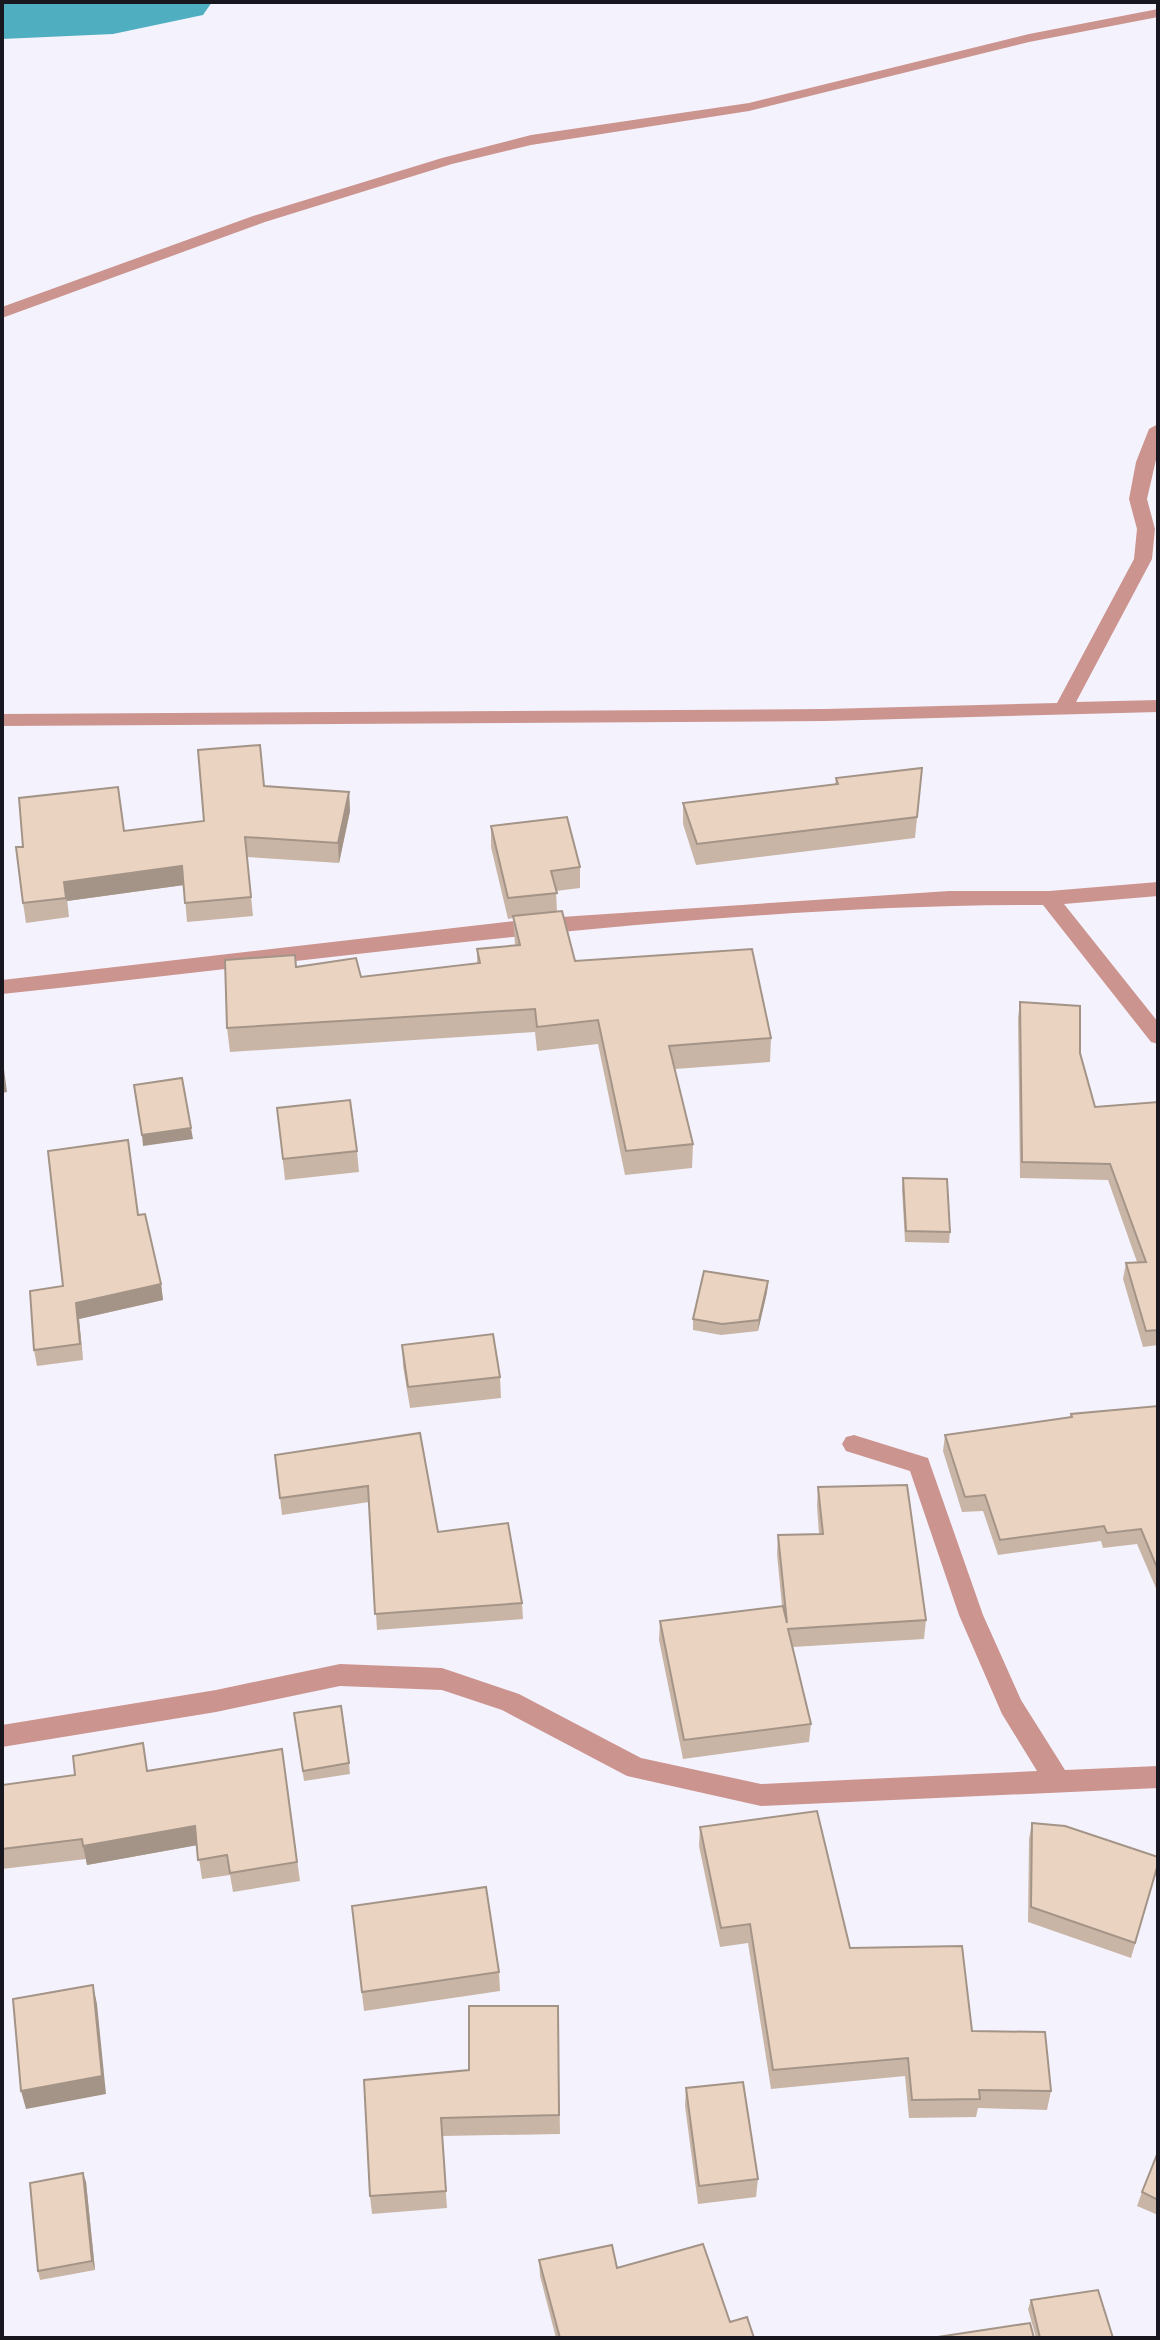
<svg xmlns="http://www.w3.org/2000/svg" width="1160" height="2340" font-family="'DejaVu Sans',sans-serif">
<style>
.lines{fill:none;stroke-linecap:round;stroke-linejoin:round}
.river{fill:#4fafc1;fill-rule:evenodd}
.minor{fill:#cc948f;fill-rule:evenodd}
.wall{fill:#c9b5a6}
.shaded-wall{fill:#a49487}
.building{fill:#ead3c1;stroke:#a49487;stroke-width:2}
</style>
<rect width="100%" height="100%" fill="#f4f3fd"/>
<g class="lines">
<path class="river" d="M 2,2 L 212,2 L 203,15 L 113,34 L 2,39 Z"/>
<path class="minor" d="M 1158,9 L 1158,17 L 1029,42 L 749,111 L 531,145 L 452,164 L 265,222 L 2,318 L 2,307 L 253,216 L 442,158 L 531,135 L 749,103 L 1029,34 Z
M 1158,424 L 1158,451 L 1147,499 L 1155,529 L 1152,559 L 1076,702 L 1158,700 L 1158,712 L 826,721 L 2,726 L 2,714 L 826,709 L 1057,703 L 1134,559 L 1137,529 L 1129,499 L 1136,462 L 1149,429 Z
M 1158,882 L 1158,896 L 1064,904 L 1158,1022 L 1158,1044 L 1151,1042 L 1043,905 C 695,905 348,958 2,994 L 2,980 L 531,919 L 949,891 L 1049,891 Z
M 854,1435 L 928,1458 L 983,1615 L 1021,1700 L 1065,1770 L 1158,1766 L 1158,1788 L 761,1806 L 627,1776 L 502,1710 L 442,1690 L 340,1686 L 216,1712 L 2,1747 L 2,1725 L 216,1690 L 340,1664 L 442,1668 L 519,1694 L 641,1758 L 761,1784 L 1037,1771 L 1002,1714 L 959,1615 L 910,1471 L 846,1451 L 842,1444 L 846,1437 Z"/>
</g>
<path class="wall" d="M 922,768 L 915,838 L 696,865 L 683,824 L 683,803 L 835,785 L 836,778 Z
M 264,786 L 349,792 L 350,811 L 339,863 L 247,857 L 253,916 L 187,922 L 184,885 L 67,901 L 69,917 L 26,923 L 23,903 L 124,831 L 204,821 Z
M 491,826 L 580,867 L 580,888 L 556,891 L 557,912 L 575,961 L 771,1038 L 770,1062 L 675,1069 L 693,1144 L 692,1168 L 625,1175 L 598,1044 L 537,1051 L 535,1032 L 230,1052 L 227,1028 L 297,967 L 361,977 L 477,963 L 477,949 L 515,945 L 513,918 L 508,919 L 491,847 Z
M 1020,1002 L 1080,1053 L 1095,1107 L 1158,1102 L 1158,1345 L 1143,1347 L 1123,1279 L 1126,1263 L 1137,1262 L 1108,1180 L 1020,1178 L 1018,1018 Z
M 277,1108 L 357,1151 L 359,1172 L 285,1180 Z
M 903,1178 L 950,1232 L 949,1243 L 905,1242 L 902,1189 Z
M 138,1215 L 161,1284 L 163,1300 L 79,1319 L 83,1360 L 37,1366 L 34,1350 L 63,1286 Z
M 768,1281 L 767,1292 L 758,1331 L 721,1335 L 693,1330 L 693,1319 Z
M 402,1345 L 500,1377 L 501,1398 L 410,1408 L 403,1366 Z
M 1158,1406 L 1158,1593 L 1137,1544 L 1103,1548 L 1101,1541 L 998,1555 L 983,1511 L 962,1512 L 943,1451 L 945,1435 L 1070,1418 L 1071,1414 Z
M 420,1433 L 438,1532 L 522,1603 L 523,1619 L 377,1630 L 369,1502 L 282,1515 L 275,1455 Z
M 818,1487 L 926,1620 L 924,1639 L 793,1647 L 811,1724 L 809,1742 L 683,1759 L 659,1640 L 660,1621 L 782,1606 L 777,1554 L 778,1535 L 819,1534 L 817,1506 Z
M 294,1713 L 349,1763 L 350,1774 L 304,1781 Z
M 282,1749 L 300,1881 L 233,1892 L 230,1875 L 202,1879 L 197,1845 L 87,1865 L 86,1859 L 2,1869 L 2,1785 L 148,1771 Z
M 1032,1823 L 1156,1873 L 1131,1958 L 1028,1922 L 1029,1839 Z
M 700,1827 L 850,1948 L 972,2031 L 1051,2091 L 1047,2110 L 978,2108 L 976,2117 L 909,2118 L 905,2076 L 771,2089 L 748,1943 L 720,1947 L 699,1846 Z
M 352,1906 L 499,1972 L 500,1991 L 364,2011 Z
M 558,2006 L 560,2134 L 442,2136 L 447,2208 L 372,2214 L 370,2196 L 469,2070 Z
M 686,2088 L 758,2179 L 756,2197 L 698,2204 L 685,2106 Z
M 1158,2152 L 1158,2215 L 1137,2206 L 1142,2192 Z
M 83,2173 L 86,2182 L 95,2270 L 40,2280 L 38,2271 Z
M 539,2260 L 617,2268 L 730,2322 L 754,2338 L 556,2338 L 540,2276 Z
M 1031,2300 L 1113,2338 L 1036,2338 L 1028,2309 Z"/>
<path class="shaded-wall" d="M 349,792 L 350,811 L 339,863 L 338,843 Z
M 182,866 L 184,885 L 67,901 L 69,917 L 64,882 Z
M 2,1054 L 7,1092 L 2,1093 Z
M 191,1128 L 193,1139 L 143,1146 L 142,1135 Z
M 768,1281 L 767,1292 L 758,1331 L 759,1320 Z
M 161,1284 L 163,1300 L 79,1319 L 83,1360 L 76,1303 Z
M 195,1826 L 198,1845 L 87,1865 L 83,1846 Z
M 93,1985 L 97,2004 L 106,2094 L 26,2109 L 21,2091 Z
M 83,2173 L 86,2182 L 95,2270 L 92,2261 Z"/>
<path class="building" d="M 260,745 L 264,786 L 349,792 L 338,843 L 245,837 L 251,897 L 185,903 L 182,866 L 64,882 L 66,898 L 23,903 L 16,847 L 23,847 L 19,798 L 118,787 L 124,831 L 204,821 L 198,750 Z
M 922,768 L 917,817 L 697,844 L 683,803 L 838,784 L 836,778 Z
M 567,817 L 580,867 L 551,871 L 557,893 L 508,898 L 491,826 Z
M 562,911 L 575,961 L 752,949 L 771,1038 L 669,1046 L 693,1144 L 626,1151 L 598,1020 L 537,1027 L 535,1009 L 227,1028 L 225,960 L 295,955 L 296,967 L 356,958 L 361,977 L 480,963 L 477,949 L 520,945 L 513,916 Z
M 1020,1002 L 1080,1006 L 1080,1053 L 1095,1107 L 1158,1102 L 1158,1330 L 1146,1331 L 1126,1263 L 1146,1262 L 1110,1164 L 1022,1162 Z
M 182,1078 L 191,1128 L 142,1135 L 134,1085 Z
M 350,1100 L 357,1151 L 283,1159 L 277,1108 Z
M 128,1140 L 138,1215 L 145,1214 L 161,1284 L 76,1303 L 80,1344 L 34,1350 L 30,1291 L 63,1286 L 48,1151 Z
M 903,1178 L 947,1179 L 950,1232 L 906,1231 Z
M 704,1271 L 768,1281 L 759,1320 L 722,1324 L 693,1319 Z
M 493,1334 L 500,1377 L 408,1387 L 402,1345 Z
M 1158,1406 L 1158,1570 L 1141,1529 L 1107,1533 L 1104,1526 L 1000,1540 L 985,1495 L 965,1497 L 945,1435 L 1072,1417 L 1071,1414 Z
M 420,1433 L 438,1532 L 508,1523 L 522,1603 L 375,1614 L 368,1486 L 280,1498 L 275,1455 Z
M 907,1485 L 926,1620 L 788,1629 L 811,1724 L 684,1740 L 660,1621 L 783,1606 L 787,1623 L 778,1535 L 823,1534 L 818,1487 Z
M 341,1706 L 349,1763 L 303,1771 L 294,1713 Z
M 143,1743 L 147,1771 L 282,1749 L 297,1862 L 230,1873 L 227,1855 L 198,1860 L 195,1826 L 83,1846 L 82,1839 L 2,1849 L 2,1785 L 75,1775 L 73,1756 Z
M 817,1811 L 850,1948 L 962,1946 L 972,2031 L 1045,2032 L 1051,2091 L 979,2090 L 980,2099 L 912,2100 L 908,2058 L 773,2070 L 750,1924 L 721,1928 L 700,1827 Z
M 1032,1823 L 1065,1826 L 1158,1857 L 1158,1864 L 1135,1943 L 1031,1907 Z
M 486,1887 L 499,1972 L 362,1992 L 352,1906 Z
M 93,1985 L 102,2076 L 21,2091 L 13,1999 Z
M 469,2006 L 558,2006 L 559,2115 L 441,2118 L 446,2191 L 370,2196 L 364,2080 L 469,2070 Z
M 743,2082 L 758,2179 L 699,2186 L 686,2088 Z
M 1158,2152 L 1158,2200 L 1142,2192 Z
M 83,2173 L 92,2261 L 38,2271 L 30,2183 Z
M 703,2244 L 730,2322 L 747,2317 L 754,2338 L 560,2338 L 539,2260 L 612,2245 L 617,2268 Z
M 1098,2290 L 1113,2338 L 1040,2338 L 1031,2300 Z
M 1030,2323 L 1034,2338 L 931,2338 Z"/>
<rect width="1160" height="2340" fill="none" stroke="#181720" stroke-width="8"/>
</svg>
